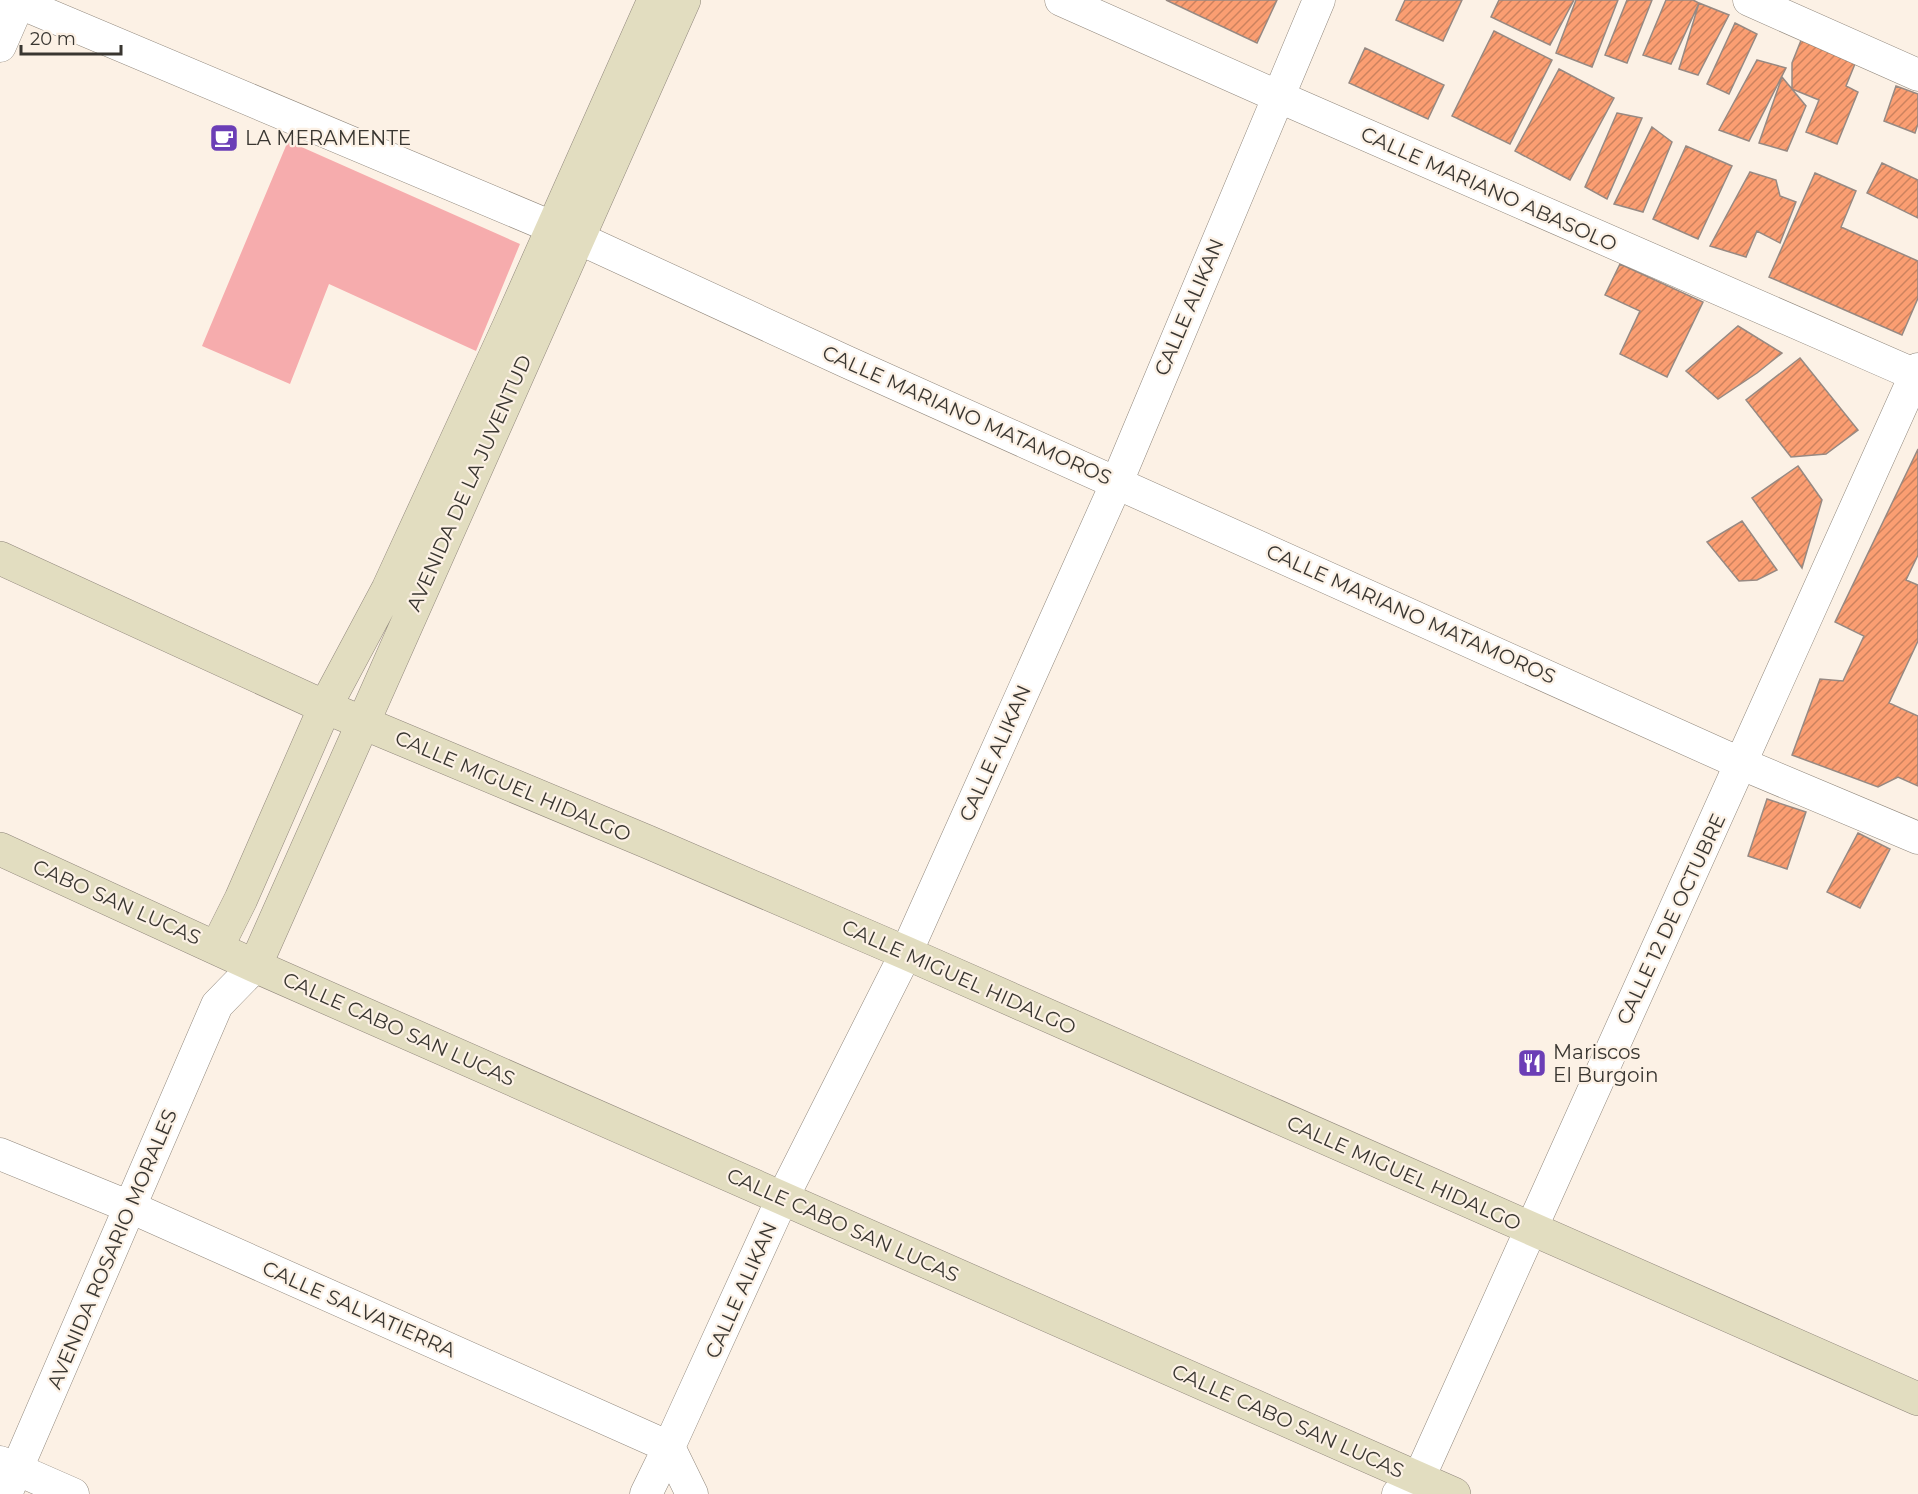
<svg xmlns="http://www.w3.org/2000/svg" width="1918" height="1494" font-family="Montserrat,sans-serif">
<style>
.green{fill:#f6acad}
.building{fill:url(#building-hatch);stroke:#978982;stroke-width:1.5}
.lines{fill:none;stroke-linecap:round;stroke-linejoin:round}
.street-casing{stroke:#90877c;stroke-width:33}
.secondary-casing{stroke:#90877c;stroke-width:34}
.street{stroke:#fff;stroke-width:32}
.secondary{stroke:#e2ddc0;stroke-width:33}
.labels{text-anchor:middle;stroke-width:4.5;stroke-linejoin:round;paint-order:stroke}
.poi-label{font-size:20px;fill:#393631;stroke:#fcf1e5;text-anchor:start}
.street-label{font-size:20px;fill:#393631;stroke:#fcf1e5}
</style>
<defs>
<pattern id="building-hatch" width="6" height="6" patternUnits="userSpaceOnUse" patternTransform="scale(1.5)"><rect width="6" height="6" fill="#fb9e72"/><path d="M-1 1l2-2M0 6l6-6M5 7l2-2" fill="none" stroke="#cc825e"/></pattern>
</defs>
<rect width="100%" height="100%" fill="#fcf1e5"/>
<path class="green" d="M 288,141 L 520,244 L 476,351 L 329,284 L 290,384 L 202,346 Z"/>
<path class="building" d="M 1166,0 L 1277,0 L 1257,43 Z
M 1405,0 L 1462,0 L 1443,41 L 1396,20 Z
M 1499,0 L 1574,0 L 1550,45 L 1491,17 Z
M 1576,0 L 1618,0 L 1592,67 L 1556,53 Z
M 1627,0 L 1652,0 L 1627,63 L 1605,55 Z
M 1666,0 L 1693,0 L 1699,3 L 1671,64 L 1643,55 Z
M 1699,3 L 1729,15 L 1698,75 L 1679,69 Z
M 1735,23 L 1757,34 L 1729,94 L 1707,84 Z
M 1494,31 L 1552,60 L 1510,144 L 1452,116 Z
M 1802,38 L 1857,59 L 1846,86 L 1858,92 L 1837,144 L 1806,132 L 1819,100 L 1792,89 L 1792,63 Z
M 1365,48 L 1444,85 L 1428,119 L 1349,83 Z
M 1757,60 L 1786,68 L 1749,141 L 1719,130 Z
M 1559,69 L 1614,98 L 1570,180 L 1515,151 Z
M 1782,77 L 1806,106 L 1787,151 L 1759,143 Z
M 1896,86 L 1918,94 L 1918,124 L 1915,133 L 1884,121 Z
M 1617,113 L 1642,118 L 1607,199 L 1585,187 Z
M 1652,127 L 1672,142 L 1643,212 L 1614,204 Z
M 1686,146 L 1732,166 L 1698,239 L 1653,219 Z
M 1882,163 L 1918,180 L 1918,218 L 1867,193 Z
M 1750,172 L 1776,180 L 1780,196 L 1796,202 L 1780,243 L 1757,231 L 1746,257 L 1710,246 Z
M 1815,173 L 1856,191 L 1841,227 L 1918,261 L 1918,298 L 1902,335 L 1769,277 Z
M 1620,264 L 1703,302 L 1667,377 L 1620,354 L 1640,311 L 1605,295 Z
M 1738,326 L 1782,353 L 1757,373 L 1718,399 L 1686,371 Z
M 1800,358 L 1858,430 L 1826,454 L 1791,457 L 1746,400 Z
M 1918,449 L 1918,555 L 1906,580 L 1918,585 L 1918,641 L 1889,703 L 1918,716 L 1918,786 L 1898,777 L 1878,787 L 1792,755 L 1820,679 L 1843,681 L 1864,636 L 1835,622 Z
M 1798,466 L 1822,500 L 1802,568 L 1752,498 Z
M 1742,521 L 1777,570 L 1757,580 L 1739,581 L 1707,542 Z
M 1767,799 L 1806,812 L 1787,869 L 1748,856 Z
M 1858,833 L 1890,849 L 1860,908 L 1827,892 Z"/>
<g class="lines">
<g class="street-casing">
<path id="street" d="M 13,0 L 578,238 L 847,362 L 1742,764 L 1918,838
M 1061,0 L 1277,96 L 1918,376
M 1749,0 L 1918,75
M 0,46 L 20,0
M 0,1154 L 130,1207 L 669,1447 L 692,1494
M 0,1462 L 73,1494
M 6,1494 L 217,1005 L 255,966
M 646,1494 L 669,1447 L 782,1199 L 906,953 L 1117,482 L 1319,0
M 1398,1494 L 1419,1478 L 1918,369"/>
</g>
<g class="secondary-casing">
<path id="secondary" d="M 0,558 L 325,707 L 648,842 L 906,953 L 1918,1399
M 0,849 L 255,966 L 1454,1494
M 217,947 L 241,899 L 325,707 L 388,589 L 509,326 L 654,0
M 255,966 L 684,0"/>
</g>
<use href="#street" class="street"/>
<use href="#secondary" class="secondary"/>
</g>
<defs>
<g id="cafe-square" transform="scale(1.5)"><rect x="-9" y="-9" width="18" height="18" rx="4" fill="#6b3eb6" stroke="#fcf1e5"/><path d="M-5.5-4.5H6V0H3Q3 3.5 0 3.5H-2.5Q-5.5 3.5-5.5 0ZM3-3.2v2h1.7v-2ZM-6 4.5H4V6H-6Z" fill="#fff"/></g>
<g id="restaurant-square" transform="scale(1.5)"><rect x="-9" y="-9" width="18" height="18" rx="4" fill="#6b3eb6" stroke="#fcf1e5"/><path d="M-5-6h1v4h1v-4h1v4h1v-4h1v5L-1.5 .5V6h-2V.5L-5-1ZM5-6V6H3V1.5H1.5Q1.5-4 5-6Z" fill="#fff"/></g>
</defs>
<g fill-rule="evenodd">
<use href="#cafe-square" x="224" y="138"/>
<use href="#restaurant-square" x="1532" y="1063"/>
</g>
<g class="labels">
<g class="poi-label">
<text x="245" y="145">LA MERAMENTE</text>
<text x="1553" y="1059">Mariscos<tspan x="1553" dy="23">El Burgoin</tspan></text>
</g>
<g class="street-label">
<text transform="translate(1489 189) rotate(24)" y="7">CALLE MARIANO ABASOLO</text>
<text transform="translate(1189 307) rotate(-67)" y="7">CALLE ALIKAN</text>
<text transform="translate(967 415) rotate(24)" y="7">CALLE MARIANO MATAMOROS</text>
<text transform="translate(469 483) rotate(-66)" y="7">AVENIDA DE LA JUVENTUD</text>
<text transform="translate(1411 614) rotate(24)" y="7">CALLE MARIANO MATAMOROS</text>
<text transform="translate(995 753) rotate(-66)" y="7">CALLE ALIKAN</text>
<text transform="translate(513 786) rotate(23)" y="7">CALLE MIGUEL HIDALGO</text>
<text transform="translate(117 902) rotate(24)" y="7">CABO SAN LUCAS</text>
<text transform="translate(1671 919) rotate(-65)" y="7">CALLE 12 DE OCTUBRE</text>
<text transform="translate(959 977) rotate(24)" y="7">CALLE MIGUEL HIDALGO</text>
<text transform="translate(399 1029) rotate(24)" y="7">CALLE CABO SAN LUCAS</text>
<text transform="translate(1404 1173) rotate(24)" y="7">CALLE MIGUEL HIDALGO</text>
<text transform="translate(843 1225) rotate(24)" y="7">CALLE CABO SAN LUCAS</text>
<text transform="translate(112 1249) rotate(-67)" y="7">AVENIDA ROSARIO MORALES</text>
<text transform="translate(741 1290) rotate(-66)" y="7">CALLE ALIKAN</text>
<text transform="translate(359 1309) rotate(24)" y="7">CALLE SALVATIERRA</text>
<text transform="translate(1288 1421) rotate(24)" y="7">CALLE CABO SAN LUCAS</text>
</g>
</g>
<path d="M21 45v9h100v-9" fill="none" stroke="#393631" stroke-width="3"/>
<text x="30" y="45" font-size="18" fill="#393631" stroke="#fcf1e5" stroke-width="4.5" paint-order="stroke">20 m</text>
</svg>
